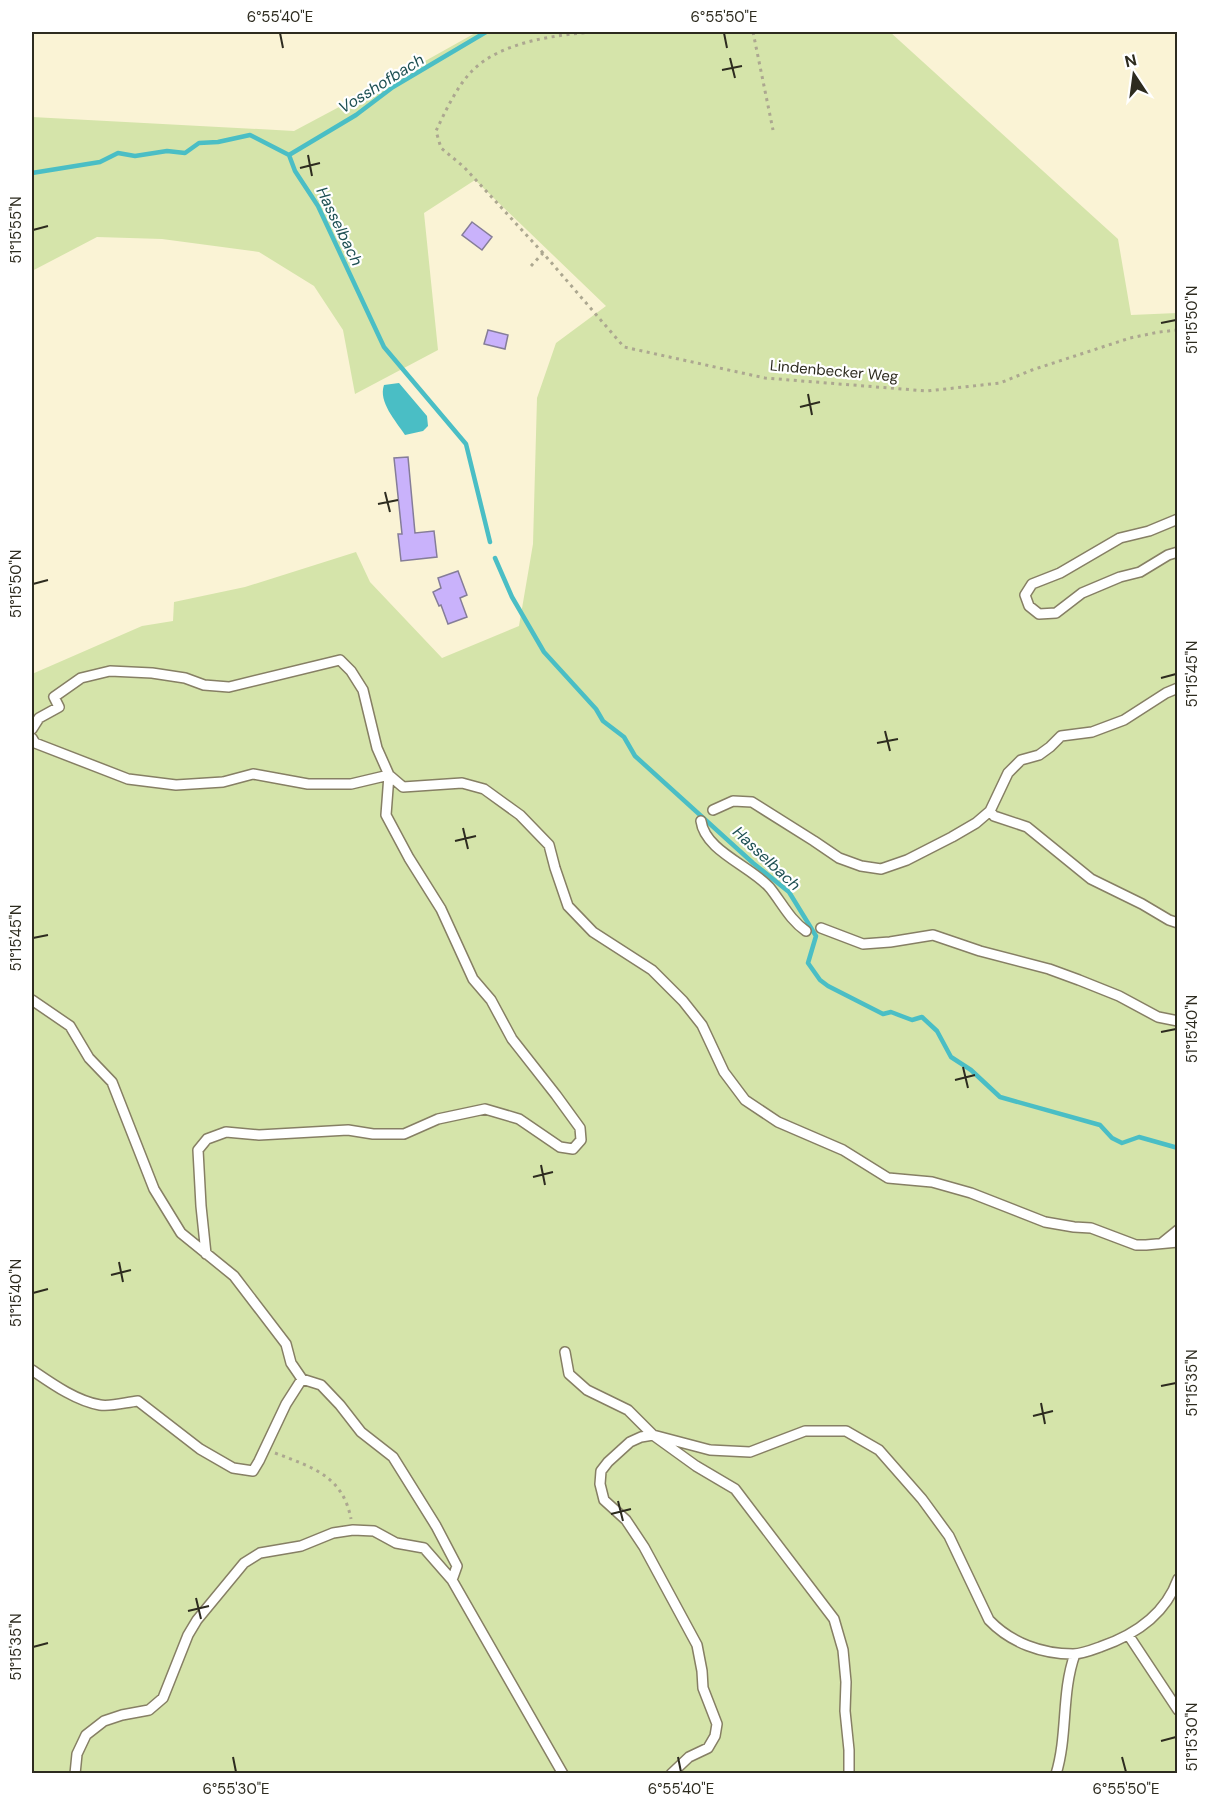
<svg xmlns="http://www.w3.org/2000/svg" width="1209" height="1805" font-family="'DM Sans',sans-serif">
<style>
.green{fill:#d5e4aa}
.water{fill:#4abec5}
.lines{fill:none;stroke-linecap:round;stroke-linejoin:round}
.stream{stroke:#4abec5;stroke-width:4.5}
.building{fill:#c9b2fb;stroke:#857d98;stroke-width:1.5}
.service-casing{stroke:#867f64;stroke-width:12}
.path{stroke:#aca790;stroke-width:3;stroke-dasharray:3 4.5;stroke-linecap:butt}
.service{stroke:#fff;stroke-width:9}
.ticks{fill:none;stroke:#2d2b1f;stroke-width:2}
.labels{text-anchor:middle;stroke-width:4.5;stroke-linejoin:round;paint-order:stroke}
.street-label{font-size:15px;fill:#2d2b1f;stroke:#fff}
.water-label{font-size:16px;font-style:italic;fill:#1e5053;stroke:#fff}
.neatline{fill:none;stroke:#2d2b1f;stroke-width:2}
.ticks-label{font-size:15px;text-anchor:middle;fill:#2d2b1f}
</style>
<rect width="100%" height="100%" fill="#faf3d5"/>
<path class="green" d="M 477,32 L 890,32 L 1118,239 L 1131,315 L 1177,313 L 1177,1773 L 32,1773 L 32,674 L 142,626 L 173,621 L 174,602 L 245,587 L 356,552 L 370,582 L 442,658 L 519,626 L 533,544 L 537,398 L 556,343 L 606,306 L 475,180 L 424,213 L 438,350 L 355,394 L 343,330 L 314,286 L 259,252 L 162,239 L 97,237 L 32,271 L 32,117 L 294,131 L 418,65 Z"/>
<path class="water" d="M 399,383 L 427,416 L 428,426 L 423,431 L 405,435 C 396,421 378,402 384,385 Z"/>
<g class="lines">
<path class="stream" d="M 289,155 L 356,115 L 393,87 L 486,32
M 32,173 L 100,162 L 118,153 L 135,156 L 167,151 L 185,153 L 199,143 L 218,142 L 250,135 L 289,155 L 295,171 L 318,206 L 384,347 L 466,444 L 490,542
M 495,558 L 512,597 L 544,652 L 596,709 L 603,721 L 624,737 L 635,756 L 753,863 L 789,892 L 816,936 L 808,963 L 820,980 L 828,986 L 883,1014 L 891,1012 L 912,1020 L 922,1017 L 937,1031 L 951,1057 L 971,1070 L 1000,1097 L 1100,1125 L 1112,1138 L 1122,1143 L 1139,1137 L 1178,1148"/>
</g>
<path class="building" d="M 472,222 L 492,237 L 482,250 L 462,235 Z
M 488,330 L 508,335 L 505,349 L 484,344 Z
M 408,457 L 415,533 L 434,531 L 437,557 L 401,561 L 398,534 L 402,534 L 394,458 Z
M 458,571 L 467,595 L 460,598 L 467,617 L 448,624 L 441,605 L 439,606 L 433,592 L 441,588 L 438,578 Z"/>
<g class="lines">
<g class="service-casing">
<path id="service" d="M 1178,519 L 1149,531 L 1120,538 L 1060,573 L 1032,584 L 1025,595 L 1029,606 L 1039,614 L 1056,613 L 1082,593 L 1120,577 L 1140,572 L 1168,555 L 1178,552
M 1178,688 L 1166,693 L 1124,720 L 1092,732 L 1061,736 L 1050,747 L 1039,755 L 1021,760 L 1008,773 L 990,811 L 994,816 L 1027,827 L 1091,879 L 1142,904 L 1169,920 L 1178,923
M 32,729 L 39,718 L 59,707 L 54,697 L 81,678 L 110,671 L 152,673 L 185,678 L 204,685 L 229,687 L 340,660 L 351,671 L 363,690 L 377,748 L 389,775 L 386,815 L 409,858 L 441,909 L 473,979 L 491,1000 L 512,1039 L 556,1095 L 580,1128 L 581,1140 L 573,1149 L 560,1147 L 519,1119 L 485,1109 L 438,1119 L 404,1134 L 373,1134 L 348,1130 L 259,1135 L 226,1132 L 207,1139 L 198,1150 L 201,1206 L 206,1254
M 32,738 L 35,743 L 128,779 L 176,785 L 223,782 L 253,774 L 308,784 L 351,784 L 389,775
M 389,775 L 403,787 L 462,783 L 484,789 L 520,815 L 549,845 L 555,868 L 568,906 L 593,932 L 652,970 L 683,1001 L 702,1025 L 724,1072 L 745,1100 L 778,1122 L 843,1150 L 888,1178 L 932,1182 L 971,1193 L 1045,1222 L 1074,1227 L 1091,1228 L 1136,1245 L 1146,1245 L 1178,1242
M 713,810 L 733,801 L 752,802 L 814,841 L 839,858 L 861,866 L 881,869 L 907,860 L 952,837 L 976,823 L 990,811
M 701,821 C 705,851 751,866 770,888 C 782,903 790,920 806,931
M 821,928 L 863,944 L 890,942 L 933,935 L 980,951 L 1049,969 L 1079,980 L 1119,996 L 1158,1017 L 1178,1021
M 32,1000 L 70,1026 L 89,1058 L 112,1082 L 154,1189 L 181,1233 L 234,1276 L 286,1344 L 291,1363 L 302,1379 L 286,1404 L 259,1461 L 253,1471 L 233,1468 L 200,1449 L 138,1401 C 127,1402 111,1407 100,1405 C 76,1401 51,1383 32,1370
M 1162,1243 L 1178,1230
M 565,1352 L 569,1374 L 587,1390 L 628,1410 L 653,1435 L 696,1466 L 735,1489 L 834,1619 L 843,1650 L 846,1682 L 845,1711 L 849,1750 L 849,1774
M 302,1379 L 321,1385 L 340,1405 L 361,1432 L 393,1457 L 436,1526 L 457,1566 L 452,1580
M 1129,1636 L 1178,1710
M 75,1774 L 77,1754 L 86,1735 L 104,1721 L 122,1715 L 149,1710 L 163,1698 L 188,1635 L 197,1620 L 244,1563 L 260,1553 L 301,1546 L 333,1533 L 353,1530 L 374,1531 L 396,1543 L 424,1548 L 452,1580 L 563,1774
M 671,1774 L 689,1757 L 708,1748 L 715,1736 L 717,1724 L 703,1688 L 702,1671 L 697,1645 L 644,1547 L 626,1520 L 604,1500 L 600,1484 L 601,1471 L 608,1462 L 630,1442 L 641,1437 L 653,1435 L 710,1450 L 750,1452 L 805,1431 L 846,1431 L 879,1450 L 922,1499 L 949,1536 L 989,1620 C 1011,1643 1042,1654 1073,1654 C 1082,1654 1092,1650 1100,1647 C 1135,1635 1165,1615 1178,1579
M 1056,1774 C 1068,1735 1061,1693 1075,1654"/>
</g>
<path class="path" d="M 753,32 L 773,130
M 543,253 L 464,167 L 441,148 L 436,131 C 445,112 457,86 472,71 C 500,42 555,35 593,32
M 531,266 L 543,253 L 624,347 L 765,378 L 927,391 L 1000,383 L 1032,370 L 1130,338 L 1159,332 L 1178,330
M 275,1453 C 312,1467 343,1476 351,1519"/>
<use href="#service" class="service"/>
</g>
<path class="ticks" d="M 280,33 L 283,48M 724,33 L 727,48M 730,58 L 735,78M 722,70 L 742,66M 308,155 L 312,176M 300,168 L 320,163M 33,230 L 48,226M 1161,323 L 1176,320M 808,394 L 812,415M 800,407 L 820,402M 385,492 L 390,512M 378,504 L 398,500M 33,584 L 48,580M 1161,678 L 1176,674M 885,731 L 890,751M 877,743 L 898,739M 463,828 L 468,849M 455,841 L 476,836M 33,938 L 48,935M 1161,1032 L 1176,1029M 963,1067 L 968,1088M 955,1080 L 975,1075M 541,1165 L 545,1185M 533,1177 L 553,1172M 119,1262 L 123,1282M 111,1275 L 131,1270M 33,1293 L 48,1289M 1161,1386 L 1176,1383M 1041,1403 L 1045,1424M 1033,1416 L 1053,1411M 618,1501 L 623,1521M 611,1514 L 631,1509M 196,1598 L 201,1619M 188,1611 L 209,1606M 33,1647 L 48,1643M 1161,1741 L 1176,1737M 233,1757 L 236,1772M 678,1757 L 681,1772M 1122,1757 L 1126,1772"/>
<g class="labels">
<g class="street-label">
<text transform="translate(834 371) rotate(5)" y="5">Lindenbecker Weg</text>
</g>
<g class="water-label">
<text transform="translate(381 83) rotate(-32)" y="6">Vosshofbach</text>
<text transform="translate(340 226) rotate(64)" y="6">Hasselbach</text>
<text transform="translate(767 858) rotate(43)" y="6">Hasselbach</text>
</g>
</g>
<rect width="1209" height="1805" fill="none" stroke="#ffffff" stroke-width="66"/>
<g transform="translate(1134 75) rotate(347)" stroke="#ffffff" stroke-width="4.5" paint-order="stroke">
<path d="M0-4.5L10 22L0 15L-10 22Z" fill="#2d2b1f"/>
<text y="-9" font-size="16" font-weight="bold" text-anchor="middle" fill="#2d2b1f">N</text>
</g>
<rect x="33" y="33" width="1143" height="1739" class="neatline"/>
<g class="ticks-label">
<text x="280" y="22">6°55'40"E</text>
<text x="724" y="22">6°55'50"E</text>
<text transform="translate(16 230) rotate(-90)" y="5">51°15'55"N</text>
<text transform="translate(1192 320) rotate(-90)" y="5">51°15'50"N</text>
<text transform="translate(16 584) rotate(-90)" y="5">51°15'50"N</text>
<text transform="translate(1192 674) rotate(-90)" y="5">51°15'45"N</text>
<text transform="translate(16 938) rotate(-90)" y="5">51°15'45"N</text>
<text transform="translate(1192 1029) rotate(-90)" y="5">51°15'40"N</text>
<text transform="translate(16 1293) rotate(-90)" y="5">51°15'40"N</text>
<text transform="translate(1192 1383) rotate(-90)" y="5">51°15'35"N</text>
<text transform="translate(16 1647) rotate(-90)" y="5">51°15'35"N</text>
<text transform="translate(1192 1737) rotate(-90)" y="5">51°15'30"N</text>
<text x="236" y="1794">6°55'30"E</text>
<text x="681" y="1794">6°55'40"E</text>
<text x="1126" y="1794">6°55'50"E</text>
</g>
</svg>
